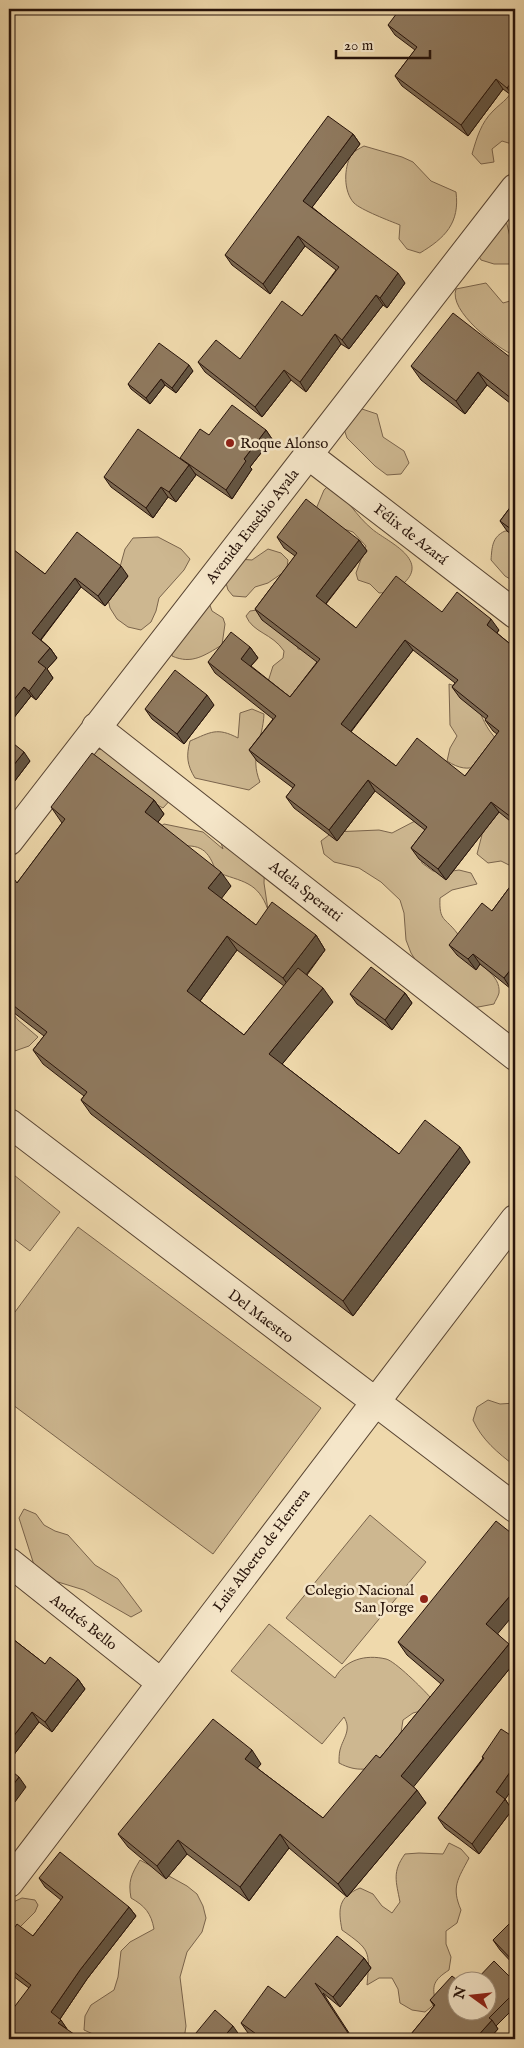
<svg xmlns="http://www.w3.org/2000/svg" width="524" height="2048" font-family="'IM FELL English',serif">
<style>
.green{fill:#cdb790;stroke:#7a644c}
.lines{fill:none;stroke-linecap:round;stroke-linejoin:round}
.minor-casing{stroke:#584432;stroke-width:30}
.minor{stroke:#f5e6c9;stroke-width:28}
.wall{fill:#7b6851;stroke:#261209;fill-rule:evenodd}
.shaded-wall{fill:#645542;stroke:#261209}
.building{fill:#8f795e;stroke:#261209;fill-rule:evenodd}
.poi-dot{fill:#8f2418;stroke:#f5e6c9;stroke-width:2}
.labels{text-anchor:middle;stroke-width:5;stroke-linejoin:round;paint-order:stroke}
.poi-label{font-size:15px;fill:#261209;stroke:#f5e6c9;text-anchor:start}
.street-label{font-size:15px;fill:#261209;stroke:#f5e6c9}
</style>
<rect width="100%" height="100%" fill="#efd9ac"/>
<filter id="stains"><feTurbulence type="fractalNoise" baseFrequency=".004" numOctaves="4"/><feColorMatrix values="0 0 0 0 .2 0 0 0 0 .09 0 0 0 0 .02 0 0 0 .5 -.17"/></filter>
<radialGradient id="worn" r=".72"><stop offset=".6" stop-color="#630" stop-opacity="0"/><stop offset="1" stop-color="#630" stop-opacity=".3"/></radialGradient>
<path class="green" d="M 515,83 L 515,145 L 502,141 L 492,149 L 494,162 L 481,164 L 472,154 C 477,137 481,123 493,111 C 504,100 510,99 515,83 Z
M 364,146 L 402,157 L 413,162 L 431,181 L 456,192 C 460,223 445,238 420,253 L 407,249 L 399,239 L 400,225 C 390,221 361,210 354,203 C 343,191 344,168 351,155 C 354,151 360,148 364,146 Z
M 506,220 L 510,237 L 515,238 L 515,264 L 494,264 L 481,260 L 477,253 Z
M 486,283 L 503,303 L 510,301 L 515,294 L 515,356 C 497,348 448,311 456,289 Z
M 353,406 L 377,414 L 383,437 L 404,451 L 409,463 L 401,474 L 387,475 L 375,466 L 347,438 L 343,426 Z
M 329,485 C 347,497 356,516 372,529 C 386,541 430,559 404,583 C 398,588 388,593 379,593 L 370,584 L 358,580 L 356,573 L 366,546 L 353,532 L 334,526 L 316,509 L 324,490 Z
M 505,531 L 515,532 L 515,582 L 505,576 L 491,560 C 492,547 492,537 505,531 Z
M 158,537 L 181,549 L 190,559 L 184,570 L 159,598 L 156,611 L 151,622 L 141,630 L 128,627 L 117,619 L 110,608 L 107,595 L 118,574 L 125,549 L 133,538 Z
M 268,549 L 281,553 L 288,560 L 287,567 L 284,572 L 268,583 L 255,587 L 246,597 L 233,596 L 228,590 L 226,583 L 238,559 L 252,560 Z
M 208,600 L 212,611 L 223,618 L 225,624 L 222,645 C 205,655 192,665 172,656 L 172,643 Z
M 257,610 L 295,633 L 298,649 L 311,650 L 319,662 L 304,703 L 265,691 L 273,666 L 283,658 L 284,651 C 272,633 253,633 246,616 L 250,611 Z
M 449,684 C 478,693 476,710 489,730 C 494,737 500,743 505,749 C 482,763 472,777 447,761 L 450,748 L 457,736 L 450,725 Z
M 252,709 L 264,714 C 263,740 249,756 260,782 L 249,790 L 195,778 C 187,765 186,756 190,741 C 211,732 217,727 238,738 L 240,713 Z
M 109,748 L 172,798 L 163,808 L 141,797 L 83,749 L 96,750 Z
M 441,776 L 515,815 L 515,868 L 501,861 L 488,863 L 477,854 L 484,827 L 420,850 L 422,863 L 433,871 L 446,872 L 459,870 L 471,873 L 477,884 L 452,890 L 440,898 C 439,922 445,917 457,933 C 463,940 465,947 467,955 C 479,964 501,975 499,993 C 498,997 495,1001 494,1004 L 468,1009 L 434,989 L 411,953 L 406,940 L 404,913 L 400,900 L 381,882 L 359,868 L 334,862 L 324,854 L 321,841 L 333,832 L 379,830 L 392,833 L 415,821 Z
M 164,824 L 203,832 L 223,849 L 219,837 L 265,855 L 264,883 L 268,910 C 258,881 242,882 216,872 C 209,850 200,843 177,847 L 152,832 Z
M 9,1009 L 18,1020 L 38,1037 L 29,1046 L 9,1053 Z
M 9,1171 L 60,1212 L 30,1251 L 9,1235 Z
M 78,1227 L 321,1408 L 213,1554 L 9,1402 L 9,1320 Z
M 488,1400 L 500,1404 L 515,1403 L 515,1466 C 498,1453 482,1440 473,1420 L 477,1407 Z
M 24,1509 L 36,1514 L 44,1525 L 55,1531 L 68,1535 L 95,1565 L 118,1579 L 142,1611 L 131,1617 L 84,1590 L 45,1578 L 35,1568 L 19,1518 Z
M 370,1515 L 426,1562 L 342,1664 L 286,1618 Z
M 269,1624 L 335,1678 C 345,1660 365,1654 386,1659 C 395,1661 423,1689 430,1697 L 425,1710 L 413,1713 L 403,1720 L 401,1733 L 389,1764 C 369,1769 358,1773 339,1763 C 339,1759 339,1754 340,1750 C 343,1738 352,1730 344,1717 L 322,1744 L 231,1671 Z
M 449,1843 L 461,1849 L 469,1858 C 458,1879 451,1887 461,1910 L 457,1923 L 446,1931 L 446,1944 L 451,1957 L 449,1970 C 434,1980 431,1985 436,2003 L 425,2012 L 412,2010 L 400,2003 L 398,1989 L 392,1978 L 379,1978 L 367,1985 C 370,1950 370,1950 342,1930 C 338,1909 338,1897 360,1888 L 373,1894 L 382,1906 L 392,1913 L 400,1902 C 396,1881 392,1872 405,1854 L 419,1853 L 443,1854 Z
M 140,1860 L 187,1886 L 197,1894 L 203,1906 L 206,1918 L 202,1932 L 187,1952 L 180,1977 L 186,2026 L 184,2039 L 104,2039 L 84,2030 L 85,2016 L 91,2005 L 114,1990 L 118,1977 L 121,1951 L 130,1942 L 154,1929 C 151,1913 145,1906 131,1898 C 128,1881 131,1875 140,1860 Z
M 22,1898 L 35,1900 L 38,1905 L 35,1912 L 20,1927 L 9,1951 L 9,1904 Z"/>
<g class="lines">
<g class="minor-casing">
<path id="minor" d="M 307,454 L 515,614
M 96,727 L 515,1056
M 9,841 L 515,188
M 9,1123 L 515,1508
M 9,1562 L 160,1682
M 9,1883 L 515,1219"/>
</g>
<use href="#minor" class="minor"/>
</g>
<path class="wall" d="M 515,9 L 515,98 L 503,89 L 468,136 L 402,86 L 395,76 L 415,50 L 395,35 L 388,25 Z
M 353,134 L 360,144 L 312,207 L 405,283 L 387,308 L 383,305 L 349,349 L 341,344 L 306,392 L 291,380 L 262,417 L 205,372 L 198,362 L 240,359 L 302,316 L 336,270 L 305,246 L 270,294 L 232,265 L 225,255 Z
M 515,361 L 515,407 L 487,385 L 465,414 L 421,380 L 411,366 Z
M 193,371 L 176,393 L 165,385 L 150,404 L 131,389 L 128,384 Z
M 266,430 L 272,439 L 250,467 L 252,469 L 232,499 L 194,473 L 196,475 L 176,502 L 168,497 L 153,518 L 111,487 L 104,477 L 180,459 L 209,435 Z
M 515,501 L 515,537 L 507,531 L 500,521 Z
M 277,537 L 359,540 L 367,551 L 326,604 L 356,628 L 442,612 L 499,630 L 497,633 L 515,648 L 515,825 L 499,812 L 446,880 L 419,859 L 411,848 L 425,830 L 375,791 L 337,841 L 294,808 L 286,797 L 293,788 L 257,761 L 249,750 L 273,719 L 215,673 L 208,662 L 250,647 L 258,658 L 251,666 L 290,697 L 317,662 L 262,620 L 255,609 L 295,556 L 284,548 ZM 413,650 L 455,683 L 452,687 L 460,698 L 486,719 L 485,720 L 493,731 L 497,734 L 465,776 L 396,766 L 351,732 Z
M 9,547 L 45,574 L 128,576 L 105,606 L 81,587 L 41,640 L 50,648 L 57,658 L 47,669 L 53,678 L 36,700 L 31,696 L 9,724 Z
M 214,705 L 184,744 L 152,719 L 145,709 Z
M 9,740 L 30,761 L 14,782 L 9,778 Z
M 154,800 L 164,814 L 158,822 L 231,886 L 221,898 L 256,925 L 316,935 L 325,950 L 307,975 L 333,1002 L 282,1064 L 399,1154 L 470,1162 L 353,1316 L 91,1114 L 81,1100 L 84,1096 L 43,1064 L 33,1050 L 44,1036 L 9,1009 L 9,888 L 17,883 L 62,823 L 51,807 ZM 237,950 L 284,986 L 244,1035 L 200,1001 Z
M 515,880 L 515,984 L 511,989 L 480,964 L 476,970 L 457,955 L 449,945 L 492,911 Z
M 405,993 L 412,1003 L 392,1030 L 357,1004 L 350,994 Z
M 498,1634 L 515,1652 L 515,1662 L 413,1786 L 426,1803 L 347,1897 L 289,1848 L 249,1901 L 187,1854 L 166,1879 L 128,1847 L 118,1834 L 261,1764 L 257,1768 L 323,1818 L 380,1758 L 441,1684 L 407,1655 L 398,1642 Z
M 9,1636 L 45,1664 L 78,1679 L 85,1689 L 52,1732 L 39,1722 L 9,1761 Z
M 515,1738 L 515,1785 L 505,1799 L 512,1810 L 479,1854 L 445,1828 L 438,1818 L 483,1758 L 482,1757 Z
M 39,1878 L 129,1907 L 136,1916 L 87,1979 L 60,2019 L 67,2029 L 9,2039 L 29,1988 L 9,1973 L 9,1936 L 33,1936 L 61,1900 L 45,1887 Z
M 515,1918 L 515,1966 L 500,1950 L 493,1940 Z
M 364,1958 L 371,1968 L 340,2007 L 323,1993 L 353,2039 L 256,2039 L 248,2033 L 241,2023 L 285,1998 Z
M 515,1982 L 515,2007 L 496,2026 L 498,2029 L 489,2039 L 407,2039 L 434,2006 L 430,2000 L 456,2010 Z"/>
<path class="shaded-wall" d="M 515,78 L 515,98 L 507,88 Z
M 496,79 L 503,89 L 468,136 L 461,125 Z
M 353,134 L 360,144 L 310,210 L 303,201 Z
M 298,236 L 305,246 L 270,294 L 263,284 Z
M 398,273 L 405,283 L 387,308 L 380,298 Z
M 376,295 L 383,305 L 349,349 L 342,340 Z
M 335,334 L 341,344 L 306,392 L 300,382 Z
M 189,365 L 193,371 L 176,393 L 172,388 Z
M 284,370 L 291,380 L 262,417 L 255,407 Z
M 478,372 L 487,385 L 465,414 L 456,401 Z
M 161,379 L 165,385 L 150,404 L 146,398 Z
M 515,395 L 515,403 L 512,399 Z
M 266,430 L 272,439 L 250,467 L 252,469 L 232,499 L 226,490 L 244,459 Z
M 189,465 L 196,475 L 176,502 L 169,492 Z
M 161,487 L 168,497 L 153,518 L 146,508 Z
M 359,540 L 367,551 L 323,607 L 316,596 Z
M 121,566 L 128,576 L 105,606 L 98,596 Z
M 75,578 L 81,587 L 38,643 L 32,633 Z
M 491,619 L 499,630 L 494,636 L 487,625 Z
M 405,640 L 413,650 L 348,735 L 341,724 Z
M 250,647 L 258,658 L 248,669 L 241,659 Z
M 50,648 L 57,658 L 47,669 L 53,678 L 36,700 L 29,691 L 38,662 Z
M 24,687 L 31,696 L 9,724 L 9,706 Z
M 207,695 L 214,705 L 184,744 L 177,734 Z
M 24,752 L 30,761 L 14,782 L 9,774 L 9,771 Z
M 368,780 L 375,791 L 337,841 L 329,830 Z
M 154,800 L 164,814 L 155,826 L 145,812 Z
M 491,802 L 499,812 L 446,880 L 438,869 Z
M 221,872 L 231,886 L 218,903 L 208,888 Z
M 316,935 L 325,950 L 293,992 L 283,978 Z
M 227,936 L 237,950 L 197,1005 L 187,991 Z
M 473,954 L 480,964 L 476,970 L 468,959 Z
M 515,964 L 515,984 L 511,989 L 504,978 Z
M 323,988 L 333,1002 L 279,1068 L 269,1054 Z
M 405,993 L 412,1003 L 392,1030 L 385,1020 Z
M 460,1147 L 470,1162 L 353,1316 L 343,1301 Z
M 515,1590 L 515,1613 L 495,1637 L 486,1624 Z
M 509,1644 L 515,1652 L 515,1662 L 411,1790 L 401,1776 Z
M 78,1679 L 85,1689 L 52,1732 L 45,1722 Z
M 32,1712 L 39,1722 L 9,1761 L 9,1742 Z
M 252,1750 L 261,1764 L 254,1772 L 245,1759 Z
M 515,1765 L 515,1785 L 504,1801 L 505,1799 L 512,1810 L 479,1854 L 472,1844 L 496,1792 Z
M 19,1777 L 26,1787 L 9,1810 L 9,1790 Z
M 417,1790 L 426,1803 L 347,1897 L 338,1884 Z
M 280,1834 L 289,1848 L 249,1901 L 240,1887 Z
M 178,1840 L 187,1854 L 166,1879 L 157,1866 Z
M 129,1907 L 136,1916 L 87,1979 L 58,2022 L 51,2012 L 80,1970 Z
M 364,1958 L 371,1968 L 340,2007 L 333,1997 Z
M 61,2020 L 67,2029 L 58,2023 Z
M 492,2020 L 498,2029 L 489,2039 L 475,2039 Z
M 233,2026 L 240,2036 L 238,2039 L 222,2039 Z"/>
<path class="building" d="M 400,9 L 515,9 L 515,78 L 507,88 L 496,79 L 461,125 L 395,76 L 417,47 L 388,25 Z
M 328,116 L 353,134 L 303,201 L 398,273 L 380,298 L 376,295 L 342,340 L 335,334 L 300,382 L 284,370 L 255,407 L 198,362 L 216,340 L 240,359 L 282,301 L 302,316 L 339,267 L 298,236 L 263,284 L 225,255 Z
M 515,261 L 515,272 L 510,268 Z
M 453,313 L 515,361 L 515,395 L 512,399 L 478,372 L 456,401 L 411,366 Z
M 159,343 L 189,365 L 172,388 L 161,379 L 146,398 L 128,384 Z
M 232,405 L 266,430 L 244,459 L 246,461 L 226,490 L 180,458 L 200,429 L 209,435 Z
M 138,429 L 189,465 L 169,492 L 161,487 L 146,508 L 104,477 Z
M 306,499 L 359,540 L 316,596 L 356,628 L 396,576 L 442,612 L 457,592 L 491,619 L 487,625 L 515,648 L 515,820 L 491,802 L 438,869 L 411,848 L 427,827 L 368,780 L 329,830 L 286,797 L 295,785 L 249,750 L 276,716 L 208,662 L 231,632 L 250,647 L 241,659 L 290,697 L 320,659 L 255,609 L 297,553 L 277,537 ZM 405,640 L 458,680 L 452,687 L 488,716 L 485,720 L 499,731 L 465,776 L 417,738 L 396,766 L 341,724 Z
M 515,501 L 515,532 L 500,521 Z
M 77,532 L 121,566 L 98,596 L 75,578 L 32,633 L 50,648 L 38,662 L 46,668 L 29,691 L 24,687 L 9,706 L 9,546 L 45,574 Z
M 175,670 L 207,695 L 177,734 L 145,709 Z
M 9,740 L 24,752 L 9,771 Z
M 92,753 L 154,800 L 145,812 L 221,872 L 208,888 L 256,925 L 272,902 L 316,935 L 283,978 L 227,936 L 187,991 L 244,1035 L 298,968 L 323,988 L 269,1054 L 399,1154 L 425,1120 L 460,1147 L 343,1301 L 81,1100 L 87,1092 L 33,1050 L 47,1032 L 9,1002 L 9,943 L 11,940 L 9,938 L 9,888 L 15,880 L 17,883 L 65,819 L 51,807 Z
M 515,880 L 515,964 L 504,978 L 473,954 L 468,959 L 449,945 L 482,903 L 492,911 Z
M 371,967 L 405,993 L 385,1020 L 350,994 Z
M 496,1521 L 515,1536 L 515,1590 L 486,1624 L 509,1644 L 401,1776 L 417,1790 L 338,1884 L 280,1834 L 240,1887 L 178,1840 L 157,1866 L 118,1834 L 213,1719 L 252,1750 L 245,1759 L 323,1818 L 376,1755 L 380,1758 L 444,1680 L 398,1642 Z
M 9,1636 L 45,1664 L 50,1657 L 78,1679 L 45,1722 L 32,1712 L 9,1742 Z
M 501,1729 L 515,1738 L 515,1765 L 496,1792 L 505,1799 L 472,1844 L 438,1818 L 484,1758 L 482,1757 Z
M 9,1769 L 19,1777 L 9,1790 Z
M 60,1852 L 129,1907 L 80,1970 L 51,2012 L 61,2020 L 58,2023 L 81,2039 L 9,2039 L 9,2014 L 31,1985 L 9,1968 L 9,1936 L 17,1924 L 33,1936 L 63,1897 L 39,1878 Z
M 515,1918 L 515,1963 L 493,1940 Z
M 337,1936 L 364,1958 L 333,1997 L 315,1983 L 352,2039 L 263,2039 L 241,2023 L 268,1986 L 285,1998 Z
M 494,1961 L 515,1982 L 515,1992 L 489,2018 L 492,2020 L 475,2039 L 407,2039 L 435,2005 L 430,2000 L 452,1976 L 457,1980 L 456,2010 L 486,2010 L 486,1980 L 476,1980 Z
M 215,2010 L 233,2026 L 222,2039 L 191,2039 Z"/>
<g class="poi-dot">
<circle cx="230" cy="443" r="5"/>
<circle cx="424" cy="1599" r="5"/>
</g>
<g class="labels">
<g class="poi-label">
<text x="240" y="448">Roque Alonso</text>
<text x="414" y="1595" text-anchor="end">Colegio Nacional<tspan x="414" dy="17">San Jorge</tspan></text>
</g>
<g class="street-label">
<text transform="translate(252 526) rotate(-52)" y="5">Avenida Eusebio Ayala</text>
<text transform="translate(411 534) rotate(38)" y="5">Félix de Azará</text>
<text transform="translate(306 891) rotate(38)" y="5">Adela Speratti</text>
<text transform="translate(261 1316) rotate(37)" y="5">Del Maestro</text>
<text transform="translate(261 1550) rotate(-53)" y="5">Luis Alberto de Herrera</text>
<text transform="translate(84 1622) rotate(38)" y="5">Andrés Bello</text>
</g>
</g>
<rect width="524" height="2048" fill="none" stroke="#efd9ac" stroke-width="30"/>
<rect x="10" y="10" width="504" height="2028" fill="none" stroke="#261209" stroke-width="2.5"/>
<rect x="15" y="15" width="494" height="2018" fill="none" stroke="#261209"/>
<g transform="translate(472 1996) rotate(285)"><circle r="24" fill="#f5e6c9" stroke="#a2917c"/>
<path d="M0-4L9 19L0 12L-9 19Z" fill="#8f2418"/>
<text y="-8" font-size="14" font-weight="bold" text-anchor="middle" fill="#261209">N</text>
</g>
<path d="M336 50v8h94v-8" fill="none" stroke="#261209" stroke-width="2.5"/>
<text x="344" y="50" font-size="15" fill="#261209" stroke="#f5e6c9" stroke-width="4" paint-order="stroke">20 m</text>
<rect width="100%" height="100%" filter="url(#stains)"/>
<rect width="100%" height="100%" fill="url(#worn)"/>
</svg>
